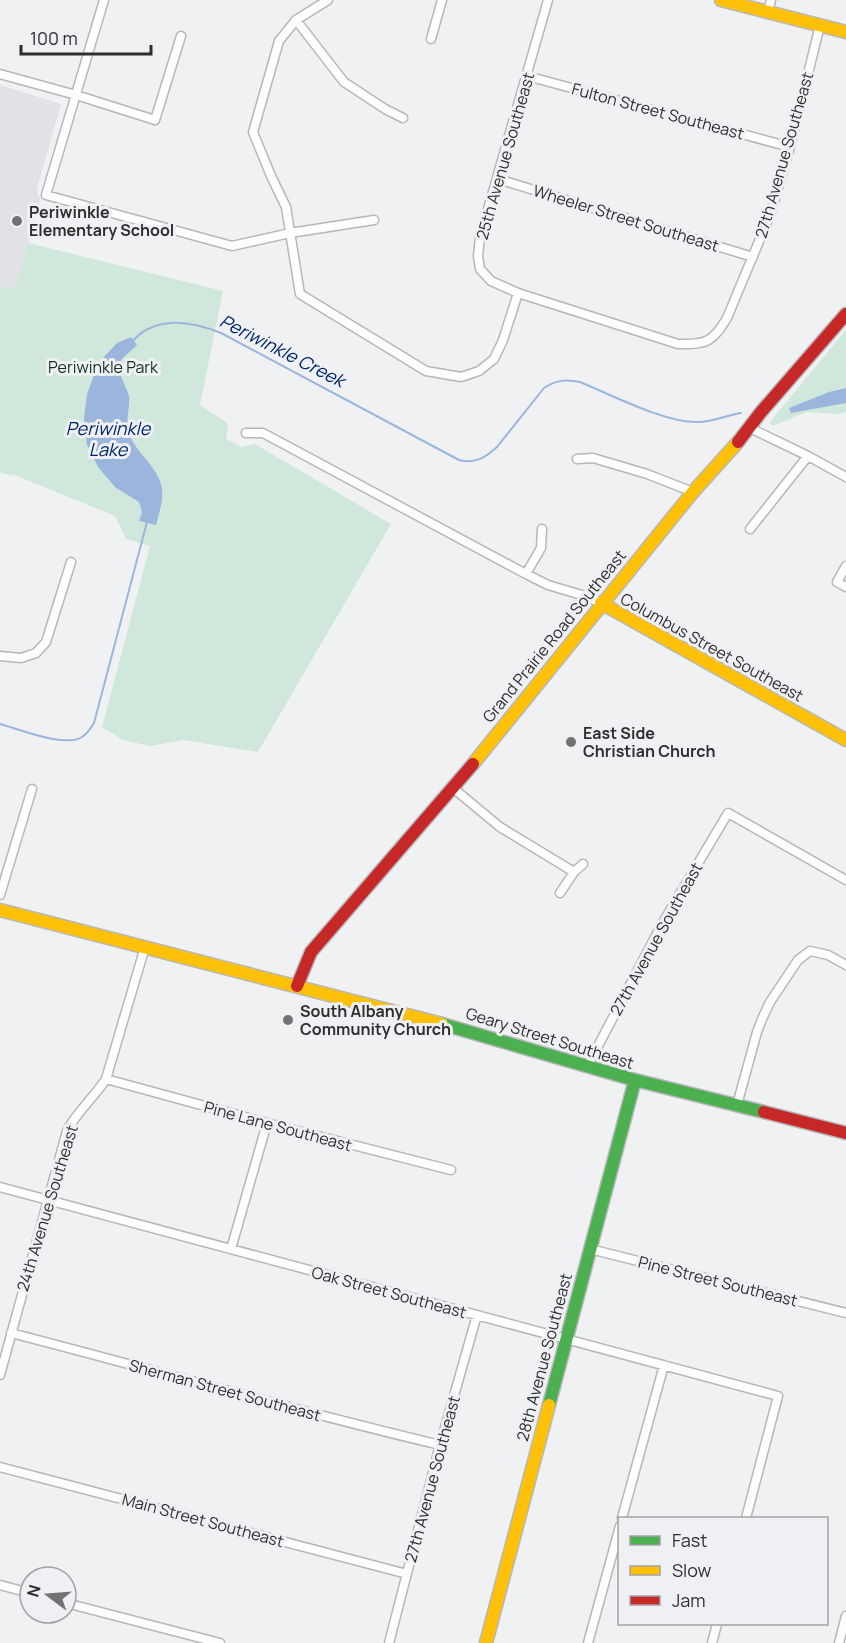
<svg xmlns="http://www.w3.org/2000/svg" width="846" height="1643" font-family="Manrope,sans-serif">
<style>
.built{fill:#e0e2e8}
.green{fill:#d0e8db}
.water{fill:#9cb5dc}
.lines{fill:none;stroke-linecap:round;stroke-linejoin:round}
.stream{stroke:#9cb5dc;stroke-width:2}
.street-casing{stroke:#b6b7b8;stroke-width:11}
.fast-casing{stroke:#b6b7b8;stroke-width:15}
.slow-casing{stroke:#b6b7b8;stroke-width:15}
.jam-casing{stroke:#b6b7b8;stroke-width:15}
.street{stroke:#fdfdfd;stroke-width:8}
.fast{stroke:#4caf50;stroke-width:12}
.slow{stroke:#ffc107;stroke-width:12}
.jam{stroke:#c62828;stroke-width:12}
.poi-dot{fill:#727274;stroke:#eff0f4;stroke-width:2}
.labels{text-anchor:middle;stroke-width:6;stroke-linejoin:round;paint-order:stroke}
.street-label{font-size:16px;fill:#2e2e2f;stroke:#eff0f4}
.poi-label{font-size:16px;font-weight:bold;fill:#2e2e2f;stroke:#eff0f4;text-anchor:start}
.park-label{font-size:16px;fill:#113121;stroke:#eff0f4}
.water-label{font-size:18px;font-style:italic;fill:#002767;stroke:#eff0f4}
</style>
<rect width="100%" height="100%" fill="#f0f1f3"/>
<path class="built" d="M 0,85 L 61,104 L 37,188 L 38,196 L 41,198 L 0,340 Z"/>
<path class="green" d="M 28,243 L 223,291 L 200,405 L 227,423 L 228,427 L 226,439 L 241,447 L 255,444 L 391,524 L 258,752 L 183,740 L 150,746 L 123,740 L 102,727 L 150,546 L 126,539 L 115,516 L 12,474 L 11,476 L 0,472 L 0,286 L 14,290 Z
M 846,330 L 846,412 L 838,414 L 806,412 L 773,426 L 769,423 Z"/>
<path class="water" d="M 131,337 L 137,345 C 121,361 113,360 124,383 C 125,387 128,392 129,396 C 130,409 125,421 129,433 C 132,443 138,449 144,457 C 167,484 165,492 156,525 L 139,521 L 142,512 L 139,502 L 115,487 L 98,467 L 87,445 L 84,418 L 87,394 L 94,375 L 103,358 L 117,343 Z
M 846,388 L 846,403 L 791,413 L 789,408 L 829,392 Z"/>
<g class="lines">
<path class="stream" d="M 133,341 C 137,336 142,332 148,329 C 171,317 199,324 221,333 L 459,460 C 475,464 485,458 497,447 L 544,388 C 556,380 566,379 580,382 C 612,395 667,424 699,422 C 713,422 727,415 741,413
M 0,724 C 19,729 65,748 82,737 C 87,734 91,728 94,723 L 147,522"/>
<g class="street-casing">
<path id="street" d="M 104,0 L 46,195 L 232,246 L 290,233 L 374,220
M 328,0 L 296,20 L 279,41 L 253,132 L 271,176 L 286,207 L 300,294 L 426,371 L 461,377 L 479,371 L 494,359 L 503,340 L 518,293
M 548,0 L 480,237 L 478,256 L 480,269 L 491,281 L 518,293 L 678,344 C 706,345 713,342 727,318 L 770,215 L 790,147 L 820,25
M 768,12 L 771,0
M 296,20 L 344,82 L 385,109 L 403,118
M 431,39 L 442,0
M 0,74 L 76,95 L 155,120 L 181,36
M 527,76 L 790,147
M 498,179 L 753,257
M 750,428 L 808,456 L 846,477
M 246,433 L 263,433 L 526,574 L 548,585 L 585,596 L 601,603
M 577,459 L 593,458 L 647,474 L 693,492
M 750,529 L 808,456
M 846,566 L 837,582 L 846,587
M 526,574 L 541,548 L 542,529
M 0,656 L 21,658 L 36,653 L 46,642 L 71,562
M 453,788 L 500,827 L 574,872
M 560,893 L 574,872 L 583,864
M 0,895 L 32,789
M 587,1067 L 662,924 L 728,813 L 846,880
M 106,1079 L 267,1123 L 451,1170
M 737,1105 L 757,1032 L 762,1019 L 770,1002 L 798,960 L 810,951 L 828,955 L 846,965
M 0,1187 L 778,1396 L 746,1518
M 231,1249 L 267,1123
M 590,1249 L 846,1313
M 11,1333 C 154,1370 296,1411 440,1445
M 0,1375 L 67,1131 C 77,1111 93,1099 106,1079 L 145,947
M 0,1467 L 407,1574
M 622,1518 L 664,1365
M 0,1585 L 30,1593
M 66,1603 L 220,1643
M 389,1643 L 440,1445 L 477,1315
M 588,1643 L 620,1526
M 712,1643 L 717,1624
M 839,1643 L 846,1616"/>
</g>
<g class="fast-casing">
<path id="fast" d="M 442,1024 L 635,1080 L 764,1112
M 549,1405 L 635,1080"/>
</g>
<g class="slow-casing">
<path id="slow" d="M 721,0 L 846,32
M 601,603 L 846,740
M 473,764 L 693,492 L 738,442
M 0,910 L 442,1024
M 486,1643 L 549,1405"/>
</g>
<g class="jam-casing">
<path id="jam" d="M 738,442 L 761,412 L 846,314
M 297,986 L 311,952 L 473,764
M 764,1112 L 846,1133"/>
</g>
<use href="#street" class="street"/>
<use href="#fast" class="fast"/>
<use href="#slow" class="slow"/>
<use href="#jam" class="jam"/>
</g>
<g class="poi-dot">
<circle cx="17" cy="221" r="6"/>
<circle cx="571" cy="742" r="6"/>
<circle cx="288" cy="1020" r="6"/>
</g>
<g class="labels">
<g class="street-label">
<text transform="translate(658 111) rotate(15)" y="6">Fulton Street Southeast</text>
<text transform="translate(784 155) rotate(-74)" y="6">27th Avenue Southeast</text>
<text transform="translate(505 156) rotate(-74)" y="6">25th Avenue Southeast</text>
<text transform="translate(626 218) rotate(17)" y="6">Wheeler Street Southeast</text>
<text transform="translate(554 636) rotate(-51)" y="6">Grand Prairie Road Southeast</text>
<text transform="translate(712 647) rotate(29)" y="6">Columbus Street Southeast</text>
<text transform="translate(656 939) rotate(-61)" y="6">27th Avenue Southeast</text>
<text transform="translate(550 1038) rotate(17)" y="6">Geary Street Southeast</text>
<text transform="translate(278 1126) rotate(15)" y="6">Pine Lane Southeast</text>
<text transform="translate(47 1208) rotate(-73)" y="6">24th Avenue Southeast</text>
<text transform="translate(718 1281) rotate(14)" y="6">Pine Street Southeast</text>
<text transform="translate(389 1292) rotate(15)" y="6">Oak Street Southeast</text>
<text transform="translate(544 1357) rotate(-75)" y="6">28th Avenue Southeast</text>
<text transform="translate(225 1390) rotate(15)" y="6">Sherman Street Southeast</text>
<text transform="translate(432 1479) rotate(-75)" y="6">27th Avenue Southeast</text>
<text transform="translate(203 1520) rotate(15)" y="6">Main Street Southeast</text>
</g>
<g class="poi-label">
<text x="29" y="218">Periwinkle<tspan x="29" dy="18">Elementary School</tspan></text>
<text x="583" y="739">East Side<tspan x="583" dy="18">Christian Church</tspan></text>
<text x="300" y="1017">South Albany<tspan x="300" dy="18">Community Church</tspan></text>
</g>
<g class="park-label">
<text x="103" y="373">Periwinkle Park</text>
</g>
<g class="water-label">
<text transform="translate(282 351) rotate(27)" y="6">Periwinkle Creek</text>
<text x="108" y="435">Periwinkle<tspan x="108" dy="21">Lake</tspan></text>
</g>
</g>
<rect x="618" y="1517" width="210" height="108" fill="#eff0f4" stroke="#a2a2a5" stroke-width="1.5"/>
<rect x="630" y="1536" width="30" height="9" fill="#4caf50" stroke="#a2a2a5" stroke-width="1.5"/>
<text x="672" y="1547" font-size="18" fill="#2e2e2f">Fast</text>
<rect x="630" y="1566" width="30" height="9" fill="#ffc107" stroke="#a2a2a5" stroke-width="1.5"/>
<text x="672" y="1577" font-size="18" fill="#2e2e2f">Slow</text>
<rect x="630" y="1596" width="30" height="9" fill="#c62828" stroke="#a2a2a5" stroke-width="1.5"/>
<text x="672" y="1607" font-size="18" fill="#2e2e2f">Jam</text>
<g transform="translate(48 1595) rotate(286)"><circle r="28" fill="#eff0f4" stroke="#a2a2a5" stroke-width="1.5"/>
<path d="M0-4.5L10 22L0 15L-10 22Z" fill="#727274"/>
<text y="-9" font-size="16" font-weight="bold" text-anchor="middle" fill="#2e2e2f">N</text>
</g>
<path d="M21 45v9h130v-9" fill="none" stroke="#2e2e2f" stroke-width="3"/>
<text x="30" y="45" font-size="18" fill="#2e2e2f" stroke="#eff0f4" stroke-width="4.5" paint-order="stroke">100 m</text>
</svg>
